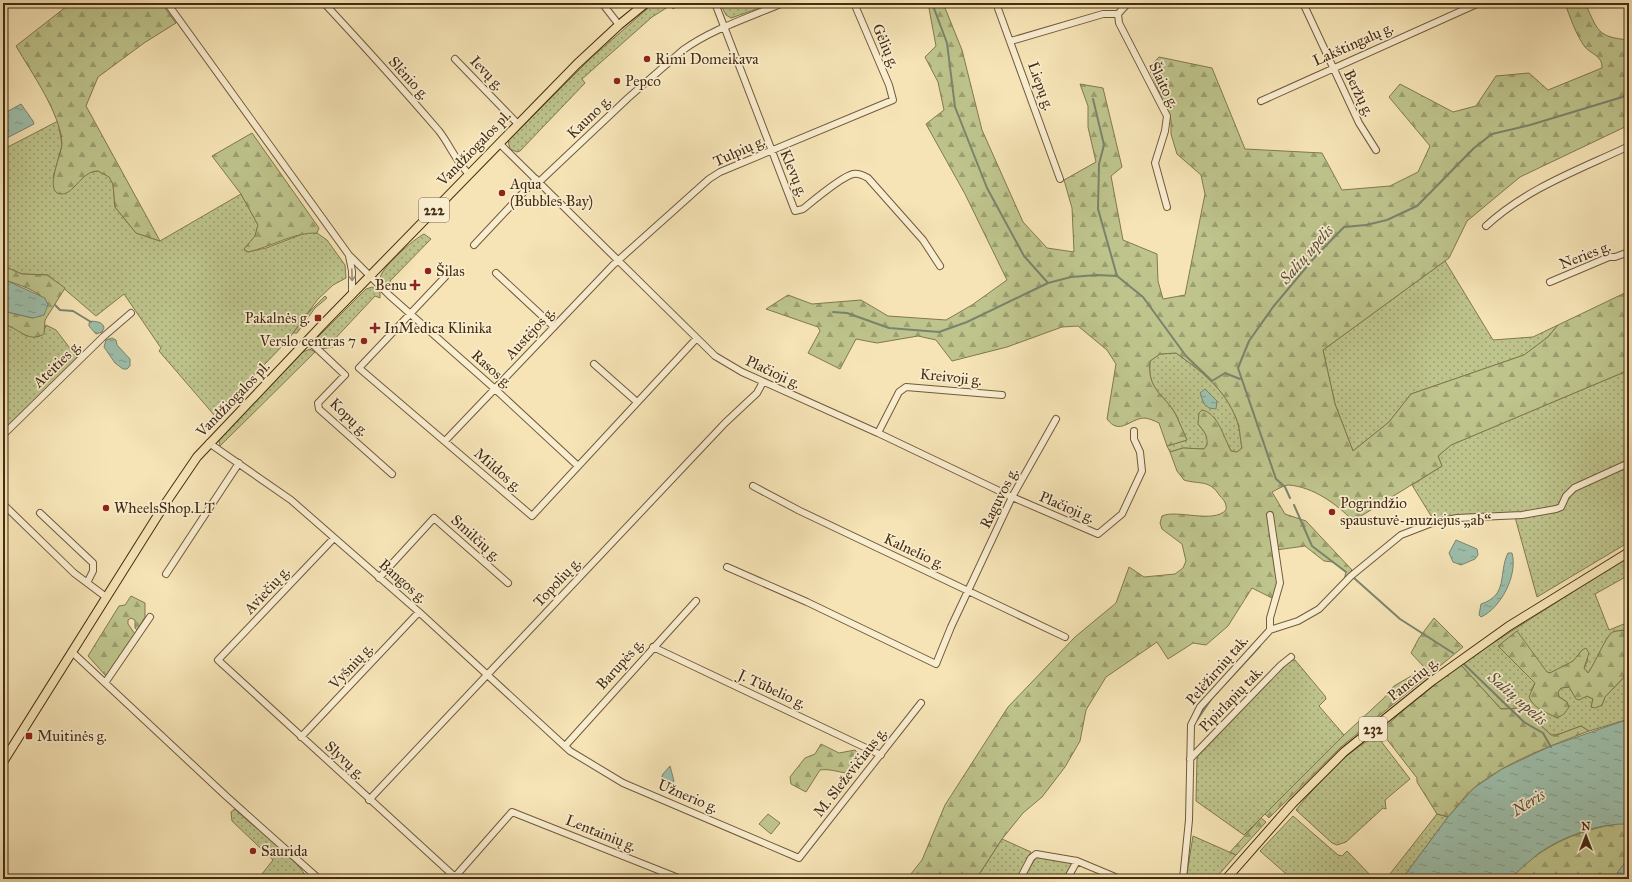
<svg xmlns="http://www.w3.org/2000/svg" width="1632" height="882" font-family="'IM FELL Great Primer',serif">
<style>
.grass{fill:url(#grass-dots);stroke:#82784e}
.forest{fill:url(#forest-firs);stroke:#82784e}
.pitch{fill:#bec48c;stroke:#82784e}
.water{fill:url(#water-ripples);stroke:#7a846d}
.lines{fill:none;stroke-linecap:round;stroke-linejoin:round}
.stream{stroke:#7a846d;stroke-width:2}
.minor-casing{stroke:#715a3a;stroke-width:8}
.major-casing{stroke:#452c11;stroke-width:10}
.minor{stroke:#f9edd0;stroke-width:6}
.major{stroke:#f6e4b6;stroke-width:8}
.oneway{stroke:#9f8c70}
.poi-dot{fill:#8f2418;stroke:#f9edd0;stroke-width:1.5}
.labels{text-anchor:middle;stroke-width:3.5;stroke-linejoin:round;paint-order:stroke}
.shield{fill:#f9edd0;stroke:#7b664a;stroke-width:1}
.shield-label{font-size:14px;font-weight:bold;fill:#452c11}
.street-label{font-size:15px;fill:#452c11;stroke:#f9edd0}
.poi-label{font-size:15px;fill:#452c11;stroke:#f9edd0;text-anchor:start}
.water-label{font-size:16px;font-style:italic;fill:#5b5138;stroke:#f9edd0}
</style>
<defs>
<pattern id="grass-dots" width="8" height="8" patternUnits="userSpaceOnUse"><rect width="8" height="8" fill="#bec48c"/><path d="M2 2h.1M6 6h.1" fill="none" stroke="#9c9f71" stroke-width="1.8" stroke-linecap="round"/></pattern>
<pattern id="forest-firs" width="22" height="20" patternUnits="userSpaceOnUse"><rect width="22" height="20" fill="#bec48c"/><path d="M5 1l3.5 6h-7zM16 11l3.5 6h-7z" fill="#9c9f71"/></pattern>
<pattern id="water-ripples" width="26" height="14" patternUnits="userSpaceOnUse"><rect width="26" height="14" fill="#9dbfab"/><path d="M2 4q2-2 4 0t4 0M15 11q2-2 4 0t4 0" fill="none" stroke="#829b8a"/></pattern>
</defs>
<rect width="100%" height="100%" fill="#f6e4b6"/>
<filter id="stains"><feTurbulence type="fractalNoise" baseFrequency=".005" numOctaves="4"/><feColorMatrix values="0 0 0 0 .2 0 0 0 0 .09 0 0 0 0 .02 0 0 0 .5 -.17"/></filter>
<radialGradient id="worn" r=".72"><stop offset=".6" stop-color="#630" stop-opacity="0"/><stop offset="1" stop-color="#630" stop-opacity=".3"/></radialGradient>
<path class="grass" d="M 654,3 L 682,3 L 673,9 L 671,5 L 652,17 L 582,79 L 585,83 L 520,151 L 517,152 L 510,149 L 508,141 L 591,58 Z
M 720,3 L 774,3 L 731,18 L 726,15 Z
M 58,121 L 62,145 L 53,178 L 68,192 L 87,173 L 98,171 L 109,176 L 113,184 L 115,207 L 136,233 L 160,241 L 241,194 L 258,225 L 255,236 L 244,250 L 248,252 L 266,248 L 308,232 L 317,233 L 327,240 L 345,265 L 346,278 L 333,285 L 318,299 L 287,341 L 215,416 L 159,351 L 161,348 L 124,294 L 96,316 L 48,275 L 22,274 L 3,266 L 3,143 L 6,148 Z
M 424,234 L 431,239 L 390,281 L 393,286 L 387,287 L 380,279 C 380,268 414,239 424,234 Z
M 1445,261 L 1493,340 L 1533,337 L 1558,325 L 1548,337 L 1524,355 L 1411,394 L 1389,422 L 1353,451 L 1335,404 L 1323,350 Z
M 372,287 L 380,292 L 380,298 L 375,296 L 330,344 L 333,347 L 321,349 L 316,344 L 318,337 L 366,289 Z
M 325,296 L 327,298 L 315,308 L 297,333 L 293,333 L 309,312 Z
M 3,324 L 19,330 L 26,336 L 43,334 L 46,325 L 56,330 L 79,360 L 3,435 Z
M 310,349 L 315,352 L 220,446 L 219,441 L 221,437 L 303,352 Z
M 1176,353 C 1201,371 1224,388 1236,418 C 1240,427 1240,438 1242,448 L 1237,452 L 1231,451 L 1214,417 L 1198,424 L 1205,433 L 1208,438 L 1207,445 L 1204,449 L 1183,448 L 1170,452 L 1167,446 L 1187,440 C 1183,432 1180,423 1176,415 C 1164,393 1147,391 1150,361 L 1160,354 Z
M 1629,370 L 1629,542 L 1537,597 L 1515,517 L 1475,519 L 1472,514 L 1433,519 L 1412,485 L 1442,466 L 1438,456 L 1451,445 Z
M 1629,556 L 1629,575 L 1595,594 L 1609,630 L 1629,622 L 1629,630 C 1624,631 1618,630 1613,632 C 1607,635 1595,664 1588,673 L 1584,668 L 1588,660 L 1582,650 L 1574,661 L 1550,673 L 1547,672 L 1535,683 L 1531,690 L 1567,702 L 1559,697 L 1558,692 L 1561,688 L 1569,687 L 1593,699 L 1591,707 L 1602,705 L 1605,697 L 1629,672 L 1629,719 L 1589,731 L 1581,726 L 1557,735 L 1551,735 L 1522,708 L 1501,709 L 1460,664 Z
M 1290,660 L 1295,660 L 1325,696 L 1326,699 L 1319,706 L 1344,735 L 1244,835 L 1196,801 L 1197,757 Z
M 1377,736 L 1410,779 L 1385,800 L 1386,809 L 1383,808 L 1346,842 L 1337,845 L 1332,843 L 1296,810 C 1319,782 1344,752 1377,736 Z
M 235,809 C 251,825 301,861 307,879 L 258,879 L 273,860 L 232,821 L 231,812 Z
M 1437,814 L 1448,817 L 1402,879 L 1386,879 Z
M 1293,816 L 1338,855 L 1342,856 L 1347,851 L 1374,879 L 1292,879 L 1260,851 Z
M 1193,836 L 1236,855 L 1215,879 L 1186,879 Z
M 1002,839 L 1031,852 L 1017,879 L 976,879 Z
M 1037,856 L 1072,862 L 1073,865 L 1066,879 L 1023,879 Z"/>
<path class="forest" d="M 71,3 L 83,3 L 84,5 L 87,3 L 161,3 L 176,23 L 144,43 L 98,77 L 86,106 L 160,241 L 136,233 L 115,207 L 113,184 L 109,177 L 98,171 C 81,171 74,195 61,194 C 43,193 62,153 62,144 C 61,114 31,72 16,46 Z
M 928,3 L 943,3 L 962,50 L 982,130 L 1023,222 L 1047,248 L 1074,252 L 1072,208 L 1064,180 L 1096,162 L 1088,127 L 1088,106 L 1080,84 L 1103,88 L 1122,167 L 1111,176 L 1123,240 L 1157,254 L 1158,281 L 1163,299 L 1185,295 L 1205,194 L 1201,175 L 1177,154 L 1171,134 L 1171,120 L 1149,68 L 1159,57 L 1212,68 L 1245,149 L 1322,153 L 1342,190 L 1390,186 L 1418,172 L 1430,146 L 1389,97 L 1400,84 L 1453,112 L 1476,106 L 1496,76 L 1529,73 L 1548,90 L 1602,68 C 1603,56 1591,54 1585,47 C 1577,37 1569,15 1565,3 L 1585,3 C 1598,30 1596,37 1629,40 L 1629,125 L 1520,177 L 1467,221 L 1449,258 L 1323,350 L 1335,404 L 1353,451 L 1389,422 L 1411,394 L 1524,355 L 1548,337 L 1558,325 L 1629,291 L 1629,370 L 1451,445 L 1438,456 L 1442,466 L 1353,521 C 1337,504 1313,487 1289,485 C 1284,485 1276,490 1272,492 L 1285,514 L 1306,521 L 1352,570 L 1344,580 L 1346,572 L 1333,562 L 1324,561 L 1305,546 L 1276,550 L 1280,583 L 1276,600 L 1252,588 L 1228,626 L 1206,645 L 1193,643 L 1168,659 L 1157,642 L 1106,677 L 1086,710 L 1080,741 L 1065,767 L 1042,797 L 1023,813 L 1002,839 L 976,879 L 907,879 L 922,860 L 945,805 L 1008,707 L 1075,637 L 1116,603 L 1129,567 L 1144,577 L 1175,574 L 1183,568 L 1186,561 L 1182,544 L 1162,529 L 1160,523 L 1162,516 C 1177,509 1213,524 1226,510 C 1227,504 1224,500 1220,496 C 1209,479 1201,485 1184,480 L 1177,471 L 1170,452 L 1183,448 L 1204,449 L 1207,445 C 1208,436 1204,431 1198,424 L 1199,413 L 1202,410 C 1218,413 1224,438 1231,451 L 1237,452 L 1242,448 C 1240,438 1240,427 1236,418 C 1224,388 1201,371 1176,353 L 1160,354 L 1150,361 C 1147,391 1164,393 1176,415 C 1180,423 1183,432 1187,440 L 1167,446 L 1159,423 C 1155,421 1148,418 1144,418 C 1129,419 1120,436 1107,419 L 1116,364 L 1107,350 L 1078,326 L 1062,327 L 1007,347 L 952,361 L 936,340 L 918,336 L 877,343 L 856,339 L 840,369 L 808,353 L 820,331 L 818,327 L 766,309 L 788,295 L 812,304 L 861,300 L 888,316 L 946,320 L 972,305 L 1007,280 L 965,194 L 926,124 L 944,110 L 938,82 L 925,57 L 936,46 Z
M 252,133 L 319,228 L 317,233 C 294,232 271,247 248,252 L 244,249 L 255,236 L 258,225 L 241,194 L 212,156 Z
M 3,266 L 22,274 L 47,275 L 65,288 L 45,320 L 44,334 C 28,344 18,327 3,324 L 3,311 L 33,318 L 48,304 C 40,290 18,285 3,279 Z
M 131,596 L 145,603 L 145,617 L 137,630 L 135,628 L 135,620 L 131,618 L 128,620 L 128,624 L 135,634 L 106,676 L 88,656 L 119,606 L 125,605 Z
M 1434,618 L 1463,647 L 1341,747 L 1269,818 L 1265,814 L 1344,735 L 1384,698 L 1394,686 L 1425,668 L 1411,653 L 1419,638 Z
M 1629,630 L 1629,672 L 1605,697 L 1602,705 L 1595,708 L 1591,707 L 1593,699 L 1587,696 L 1579,700 L 1576,699 L 1569,687 L 1561,688 L 1558,692 L 1559,697 L 1567,702 L 1569,707 L 1564,714 L 1557,718 C 1546,712 1534,709 1529,697 L 1535,683 L 1498,646 L 1517,631 L 1547,672 L 1550,673 L 1573,661 L 1582,650 L 1586,648 L 1589,653 L 1584,668 L 1588,673 C 1595,664 1606,635 1613,632 C 1618,630 1624,631 1629,630 Z
M 1460,664 L 1501,709 L 1522,708 L 1551,735 L 1557,735 L 1581,726 L 1589,731 C 1550,746 1508,761 1475,787 C 1465,795 1457,807 1448,817 L 1437,814 L 1417,782 L 1417,778 L 1382,733 L 1382,730 L 1421,694 Z
M 821,744 L 839,753 L 855,750 L 860,756 C 856,785 839,767 820,770 L 806,792 L 791,784 L 790,777 L 805,758 L 815,754 Z
M 1261,818 L 1266,822 L 1236,855 L 1230,852 Z
M 1620,823 L 1629,824 L 1629,857 L 1613,879 L 1509,879 C 1519,870 1529,860 1540,853 C 1563,837 1592,828 1620,823 Z"/>
<path class="pitch" d="M 768,814 L 780,823 L 771,834 L 759,824 Z"/>
<path class="water" d="M 21,104 L 33,121 L 34,124 L 3,140 L 3,114 Z
M 3,279 L 45,298 L 48,305 L 44,315 L 33,318 L 3,311 Z
M 92,321 C 98,322 103,322 104,328 L 102,332 L 96,334 L 89,326 L 89,323 Z
M 112,338 L 116,340 L 117,345 L 130,359 L 130,366 L 127,369 L 123,369 L 115,363 L 104,347 L 106,340 Z
M 1205,389 L 1217,401 L 1216,409 L 1209,408 L 1204,404 L 1200,393 Z
M 1456,540 L 1477,549 L 1478,555 L 1475,559 L 1461,565 L 1453,562 L 1449,553 Z
M 1508,553 L 1512,553 C 1518,575 1501,608 1481,617 L 1479,615 L 1481,604 C 1509,595 1498,573 1508,553 Z
M 1629,719 L 1629,824 C 1599,823 1564,836 1539,853 C 1529,861 1519,871 1509,879 L 1402,879 L 1448,817 L 1474,788 L 1502,769 L 1551,746 Z
M 670,766 L 674,781 L 671,787 L 661,779 L 663,774 Z
M 1629,857 L 1629,879 L 1613,879 Z"/>
<g class="lines">
<path class="stream" d="M 932,3 L 947,43 L 955,107 L 987,188 L 1024,256 L 1048,283
M 1093,99 L 1104,145 L 1099,164 L 1098,209 L 1117,276
M 55,305 L 60,310 L 73,311 L 91,322
M 833,312 L 847,313 L 889,328 L 939,332 L 967,322 L 1048,283 L 1071,277 L 1097,275 L 1117,276 L 1143,297 L 1186,356 L 1212,381 L 1225,373 L 1240,379
M 1290,498 L 1285,487 L 1276,479 L 1238,368 L 1249,341 L 1273,307 L 1314,258 L 1344,227 L 1366,225 L 1387,220 L 1417,206 L 1474,148 L 1492,134 L 1530,125 L 1629,95
M 1294,505 L 1312,546 L 1346,572
M 1354,578 L 1400,619 L 1453,653
M 1464,664 L 1524,722 L 1543,733 L 1551,747
M 1197,720 L 1212,698 L 1260,646"/>
<g class="minor-casing">
<path id="minor" d="M 167,3 L 349,255 L 389,295 L 495,389 L 578,466
M 324,3 C 363,45 402,88 439,131 C 450,145 456,162 469,174
M 602,3 L 619,25
M 715,3 L 795,211 L 803,209 C 814,200 841,177 853,174 C 858,173 863,175 868,178 L 923,240 L 940,266
M 996,3 L 1060,179
M 1128,3 L 1118,14 L 1119,23 L 1167,116 L 1165,131 L 1155,163 L 1167,207
M 1303,3 L 1359,123 L 1376,150
M 1011,41 L 1103,14 L 1118,14
M 455,59 L 518,124
M 1261,101 L 1479,3
M 499,143 L 715,356 L 742,372 L 878,433 L 1012,497 L 1098,534 L 1122,514 L 1142,471 L 1140,452 L 1134,439 L 1134,431
M 539,182 L 628,98 L 683,50 C 712,29 750,17 783,3
M 1486,226 C 1527,188 1579,170 1629,146
M 474,245 L 536,179
M 349,256 L 352,271 L 352,295
M 496,273 L 554,327
M 445,277 L 359,368 L 532,516 L 696,339
M 1550,282 L 1609,257 L 1615,257 L 1629,252
M 308,340 L 345,375 L 318,403 L 319,409 L 392,474
M 594,364 L 637,402
M 878,433 L 899,392 L 906,387 L 1002,395
M 3,435 L 103,337 L 131,313
M 445,441 L 613,265 L 709,179 L 720,172 L 893,100 L 889,85 L 854,3
M 209,443 L 291,500 L 419,612 L 570,751 L 623,783 L 799,858 L 921,703
M 753,486 L 800,511 L 1065,637
M 3,504 L 74,573 L 106,597
M 40,513 L 93,563 L 93,571 L 87,583
M 334,538 L 218,660 L 455,877
M 727,567 L 807,602 L 936,664 L 951,627 L 1012,497 L 1056,419
M 166,574 L 239,463
M 379,578 L 434,518 L 508,583
M 1270,630 L 1270,618 L 1280,583 L 1270,515
M 653,647 L 881,755
M 72,652 L 226,796 L 319,879
M 105,683 L 150,617
M 301,737 L 419,612
M 565,746 L 696,601
M 1190,759 L 1281,665 L 1291,657
M 369,800 L 725,423 L 757,393 L 763,382
M 453,879 L 512,812 L 681,879
M 1020,879 L 1031,858 L 1036,854 L 1077,861 L 1120,879
M 1067,879 L 1077,861
M 1183,879 L 1189,820 L 1191,725 L 1200,707 L 1270,630 L 1298,621 L 1319,609 L 1351,576 L 1401,535 L 1432,523 L 1457,518 L 1522,515 L 1556,509 L 1561,507 L 1566,496 L 1574,488 L 1629,463"/>
</g>
<g class="major-casing">
<path id="major" d="M 3,762 L 163,507 L 197,457 L 324,323 L 577,64 L 619,25 L 646,3
M 1226,879 L 1292,804 L 1344,752 L 1432,681 L 1509,626 L 1629,552"/>
</g>
<use href="#minor" class="minor"/>
<use href="#major" class="major"/>
</g>
<defs><path id="oneway-shaft" d="M-6 0H5M1.5-3L5.5 0L1.5 3" fill="none" stroke-width="1.6" stroke-linecap="round" stroke-linejoin="round"/></defs>
<use class="oneway" href="#oneway-shaft" transform="translate(352 275) rotate(88)"/>
<g class="poi-dot">
<circle cx="647" cy="59" r="4"/>
<circle cx="617" cy="81" r="4"/>
<circle cx="502" cy="193" r="4"/>
<circle cx="428" cy="271" r="4"/>
<path d="M413 279h4v4h4v4h-4v4h-4v-4h-4v-4h4z"/>
<rect x="314" y="314" width="8" height="8" rx="2"/>
<path d="M373 322h4v4h4v4h-4v4h-4v-4h-4v-4h4z"/>
<circle cx="364" cy="341" r="4"/>
<circle cx="106" cy="508" r="4"/>
<circle cx="1332" cy="512" r="4"/>
<rect x="25" y="732" width="8" height="8" rx="2"/>
<circle cx="253" cy="851" r="4"/>
</g>
<g class="labels">
<g class="shield">
<rect x="419" y="198" width="30" height="24" rx="3"/>
<rect x="1359" y="717" width="28" height="24" rx="3"/>
</g>
<g class="shield-label">
<text x="434" y="215">222</text>
<text x="1373" y="734">232</text>
</g>
<g class="street-label">
<text transform="translate(1353 44) rotate(-24)" y="5">Lakštingalų g.</text>
<text transform="translate(886 46) rotate(67)" y="5">Gėlių g.</text>
<text transform="translate(487 73) rotate(46)" y="5">Ievų g.</text>
<text transform="translate(409 78) rotate(48)" y="5">Slėnio g.</text>
<text transform="translate(1164 85) rotate(64)" y="5">Šlaito g.</text>
<text transform="translate(1041 86) rotate(70)" y="5">Liepų g.</text>
<text transform="translate(1359 93) rotate(64)" y="5">Beržų g.</text>
<text transform="translate(589 117) rotate(-44)" y="5">Kauno g.</text>
<text transform="translate(474 148) rotate(-46)" y="5">Vandžiogalos pl.</text>
<text transform="translate(739 151) rotate(-24)" y="5">Tulpių g.</text>
<text transform="translate(794 173) rotate(68)" y="5">Klevų g.</text>
<text transform="translate(1585 255) rotate(-21)" y="5">Neries g.</text>
<text transform="translate(530 333) rotate(-47)" y="5">Austėjos g.</text>
<text transform="translate(57 364) rotate(-44)" y="5">Ateities g.</text>
<text transform="translate(492 369) rotate(42)" y="5">Rasos g.</text>
<text transform="translate(773 372) rotate(25)" y="5">Plačioji g.</text>
<text transform="translate(951 377) rotate(6)" y="5">Kreivoji g.</text>
<text transform="translate(233 399) rotate(-46)" y="5">Vandžiogalos pl.</text>
<text transform="translate(349 417) rotate(44)" y="5">Kopų g.</text>
<text transform="translate(498 470) rotate(41)" y="5">Mildos g.</text>
<text transform="translate(999 498) rotate(-63)" y="5">Raguvos g.</text>
<text transform="translate(1067 507) rotate(23)" y="5">Plačioji g.</text>
<text transform="translate(476 538) rotate(42)" y="5">Smilčių g.</text>
<text transform="translate(914 551) rotate(25)" y="5">Kalnelio g.</text>
<text transform="translate(403 581) rotate(41)" y="5">Bangos g.</text>
<text transform="translate(557 582) rotate(-47)" y="5">Topolių g.</text>
<text transform="translate(267 590) rotate(-47)" y="5">Aviečių g.</text>
<text transform="translate(620 664) rotate(-48)" y="5">Barupės g.</text>
<text transform="translate(351 666) rotate(-47)" y="5">Vyšnių g.</text>
<text transform="translate(1217 670) rotate(-49)" y="5">Pelėžirnių tak.</text>
<text transform="translate(1413 679) rotate(-39)" y="5">Panerių g.</text>
<text transform="translate(772 689) rotate(25)" y="5">J. Tūbelio g.</text>
<text transform="translate(1231 699) rotate(-46)" y="5">Pipirlapių tak.</text>
<text transform="translate(345 760) rotate(43)" y="5">Slyvų g.</text>
<text transform="translate(850 772) rotate(-52)" y="5">M. Sleževičiaus g.</text>
<text transform="translate(688 796) rotate(23)" y="5">Užnerio g.</text>
<text transform="translate(601 833) rotate(22)" y="5">Lentainių g.</text>
</g>
<g class="poi-label">
<text x="655" y="64">Rimi Domeikava</text>
<text x="625" y="86">Pepco</text>
<text x="510" y="189">Aqua<tspan x="510" dy="17">(Bubbles Bay)</tspan></text>
<text x="436" y="276">Šilas</text>
<text x="407" y="290" text-anchor="end">Benu</text>
<text x="310" y="323" text-anchor="end">Pakalnės g.</text>
<text x="384" y="333">InMedica Klinika</text>
<text x="356" y="346" text-anchor="end">Verslo centras 7</text>
<text x="1340" y="508">Pogrindžio<tspan x="1340" dy="17">spaustuvė-muziejus „ab“</tspan></text>
<text x="114" y="513">WheelsShop.LT</text>
<text x="37" y="741">Muitinės g.</text>
<text x="261" y="856">Saurida</text>
</g>
<g class="water-label">
<text transform="translate(1306 254) rotate(-49)" y="6">Salių upelis</text>
<text transform="translate(1518 698) rotate(41)" y="6">Salių upelis</text>
<text transform="translate(1528 802) rotate(-32)" y="6">Neris</text>
</g>
</g>
<rect width="1632" height="882" fill="none" stroke="#f6e4b6" stroke-width="16"/>
<rect x="4" y="4" width="1624" height="874" fill="none" stroke="#452c11" stroke-width="2"/>
<rect x="8" y="8" width="1616" height="866" fill="none" stroke="#452c11"/>
<g transform="translate(1586 836)" stroke="#f9edd0" stroke-width="3" paint-order="stroke">
<path d="M0-3L7 15L0 10L-7 15Z" fill="#452c11"/>
<text y="-6" font-size="11" font-weight="bold" text-anchor="middle" fill="#452c11">N</text>
</g>
<rect width="100%" height="100%" filter="url(#stains)"/>
<rect width="100%" height="100%" fill="url(#worn)"/>
</svg>
